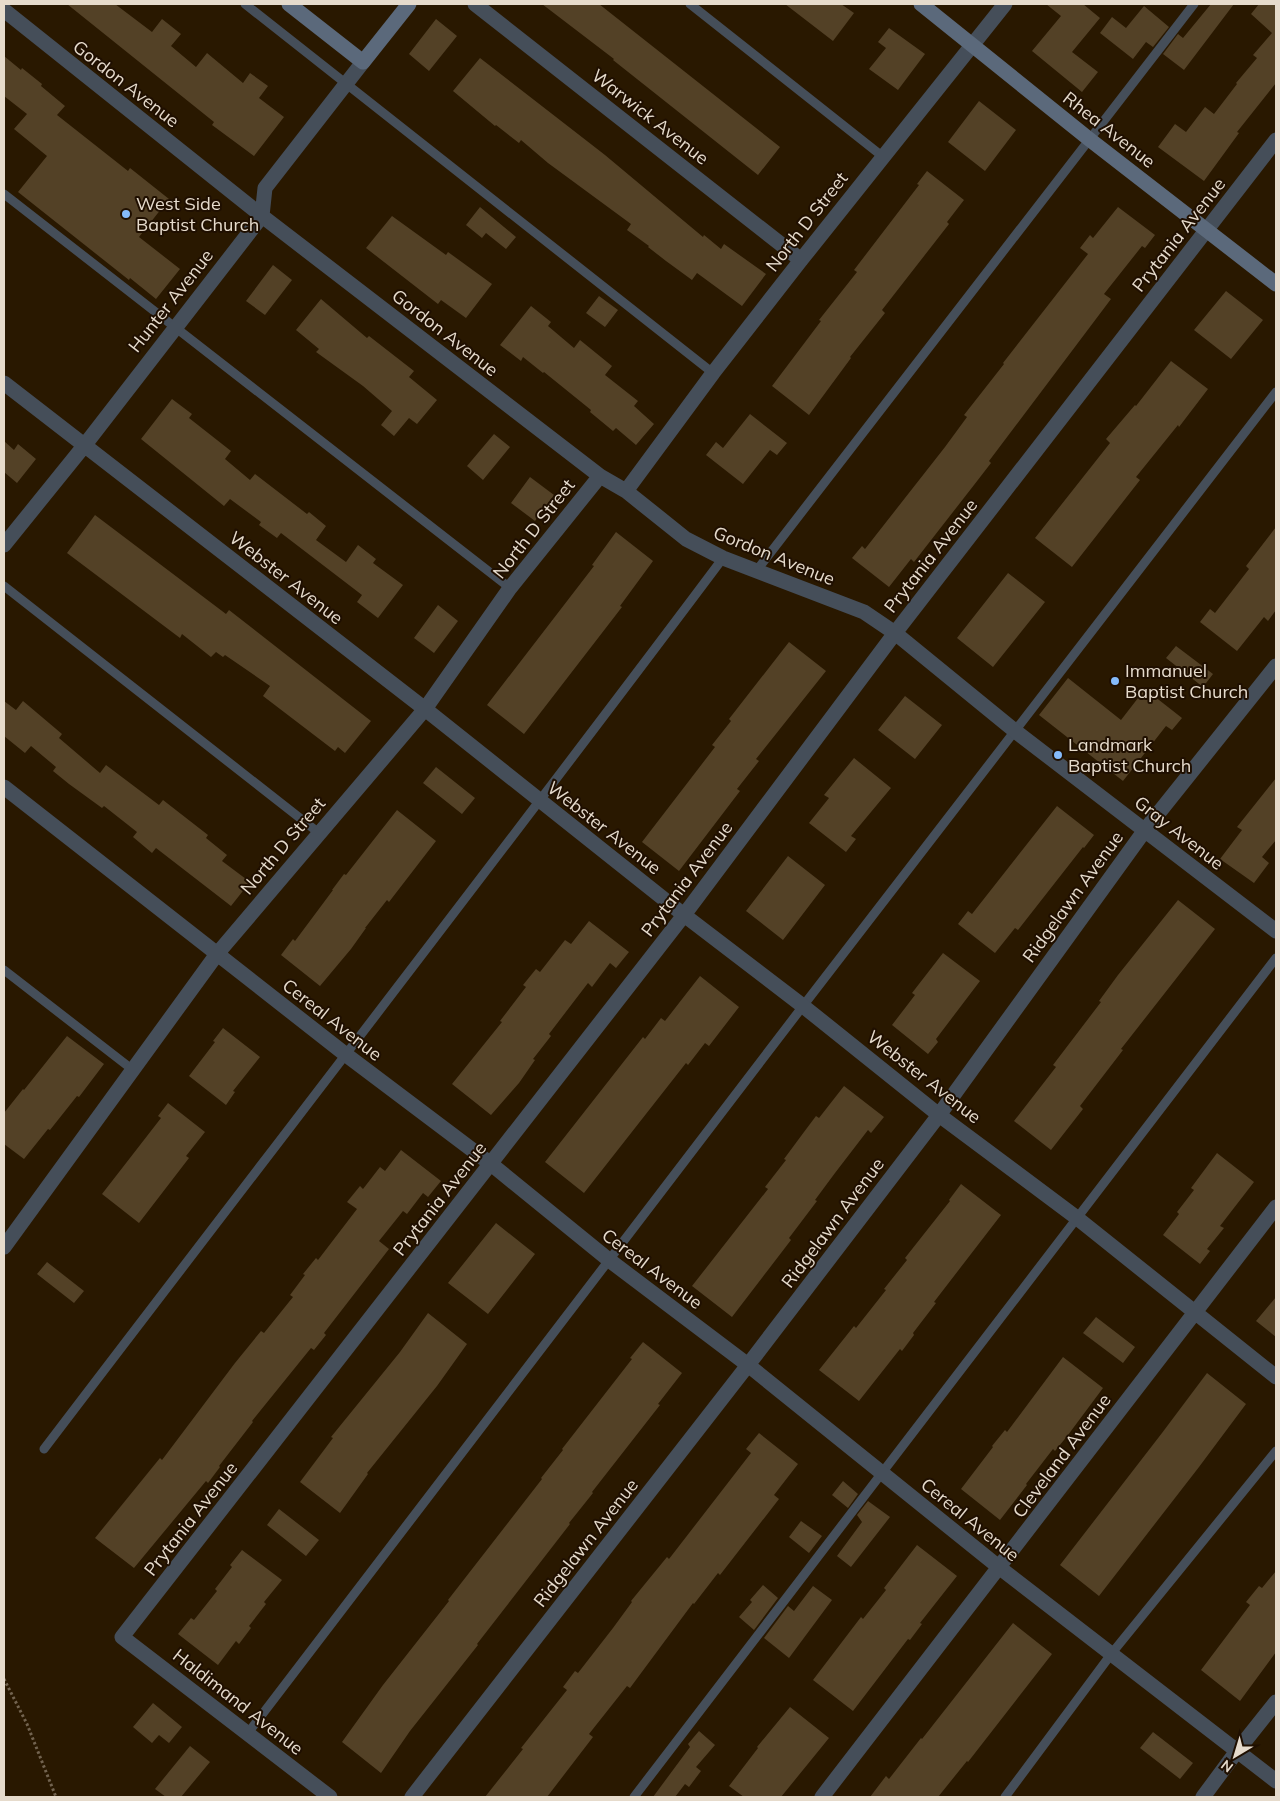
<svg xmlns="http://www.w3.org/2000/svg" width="1280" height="1801" font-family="Mulish,sans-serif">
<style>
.building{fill:#534126}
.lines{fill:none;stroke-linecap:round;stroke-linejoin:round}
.path{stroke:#72634f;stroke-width:3;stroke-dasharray:2.5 2.5;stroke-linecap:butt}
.lane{stroke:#454e59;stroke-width:9}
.street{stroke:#454e59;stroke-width:15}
.secondary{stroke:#5b697b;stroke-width:15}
.poi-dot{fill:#85bbfb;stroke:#1f0f00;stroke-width:2}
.labels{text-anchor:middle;stroke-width:4;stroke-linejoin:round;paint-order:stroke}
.street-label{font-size:18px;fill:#e6dbcc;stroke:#1f0f00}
.poi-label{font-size:18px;fill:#e6dbcc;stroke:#1f0f00;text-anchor:start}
</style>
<rect width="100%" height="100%" fill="#291800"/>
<path class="building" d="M 67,4 L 115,4 L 152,32 L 162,19 L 181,34 L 171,46 L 196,67 L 207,53 L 243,83 L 250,73 L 268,86 L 259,98 L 284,117 L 254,156 L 212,125 L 214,122 Z
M 542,4 L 599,4 L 780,147 L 758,175 L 613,60 L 614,59 Z
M 785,4 L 841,4 L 854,13 L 833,41 Z
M 1046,4 L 1083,4 L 1100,18 L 1072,52 L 1098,72 L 1082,92 L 1032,51 L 1061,16 Z
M 1211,4 L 1234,4 L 1184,70 L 1163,54 L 1178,34 L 1183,38 Z
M 1259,4 L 1276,4 L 1276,83 L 1237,132 L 1239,133 L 1204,181 L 1158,147 L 1175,124 L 1186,132 L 1205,107 L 1214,114 L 1237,84 L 1236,83 L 1257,58 L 1253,55 L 1272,33 L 1251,14 Z
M 1144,6 L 1169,27 L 1153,47 L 1146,42 L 1133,59 L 1100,33 L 1112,17 L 1126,28 Z
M 436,19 L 457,36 L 429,71 L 409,54 Z
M 889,28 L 925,54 L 898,90 L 869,69 L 886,48 L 878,42 Z
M 4,56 L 21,70 L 22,68 L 42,84 L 41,86 L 65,106 L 57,115 L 128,171 L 130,168 L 169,199 L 139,237 L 180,269 L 156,299 L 130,278 L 129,280 L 18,192 L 47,156 L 14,129 L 27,114 L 4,96 Z
M 480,58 L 605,155 L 703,237 L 704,235 L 721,249 L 724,244 L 766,274 L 742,306 L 697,273 L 692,280 L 666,261 L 648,247 L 649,246 L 627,230 L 631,224 L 548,163 L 521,140 L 519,143 L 496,125 L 495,126 L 453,91 Z
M 979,101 L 1016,130 L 985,171 L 948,142 Z
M 927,171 L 964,200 L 947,222 L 949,224 L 882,310 L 885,313 L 850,357 L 851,358 L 809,415 L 772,386 L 821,321 L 819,320 L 857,272 L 854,270 L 919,185 L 917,184 Z
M 480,207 L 516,237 L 506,249 L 486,233 L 482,238 L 466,225 Z
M 1118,207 L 1155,235 L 1145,248 L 1142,246 L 1104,294 L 1111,299 L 989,461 L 991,463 L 974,485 L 914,562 L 911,559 L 889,587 L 852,558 L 862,546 L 865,549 L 945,447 L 967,417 L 964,415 L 1004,364 L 1003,363 L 1088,254 L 1080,248 L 1090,235 L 1093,238 Z
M 392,216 L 446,255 L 448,252 L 492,284 L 466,318 L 441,300 L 438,304 L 366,248 Z
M 273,265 L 292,280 L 265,315 L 246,301 Z
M 1226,291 L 1263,320 L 1231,359 L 1194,330 Z
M 599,296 L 618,310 L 605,327 L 586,313 Z
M 321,299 L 367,338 L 369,336 L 414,371 L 409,377 L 437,400 L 417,424 L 409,418 L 394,436 L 381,425 L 392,411 L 363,386 L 316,352 L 319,349 L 296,330 Z
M 531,306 L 551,322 L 548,326 L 574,348 L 580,340 L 612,366 L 605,375 L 638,401 L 634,406 L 654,424 L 636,445 L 616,428 L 613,431 L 590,412 L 591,410 L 544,372 L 543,373 L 523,357 L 521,361 L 500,345 Z
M 1171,361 L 1208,389 L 1179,427 L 1178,425 L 1136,477 L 1140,480 L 1072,567 L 1035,538 L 1110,443 L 1106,439 L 1135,405 L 1136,406 Z
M 172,399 L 192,414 L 189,418 L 231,451 L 225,459 L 250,480 L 255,474 L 307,514 L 309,512 L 326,526 L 316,540 L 346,562 L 358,545 L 376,559 L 373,563 L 403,585 L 378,618 L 357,602 L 362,595 L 281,533 L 277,538 L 259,525 L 261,522 L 230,499 L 224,506 L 141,439 Z
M 750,414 L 787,443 L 777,455 L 770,450 L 743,484 L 706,455 L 716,442 L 723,448 Z
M 494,434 L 510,447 L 483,480 L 467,466 Z
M 4,441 L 14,450 L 18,444 L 36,459 L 17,483 L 4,472 Z
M 530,477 L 554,495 L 535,521 L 511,503 Z
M 95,515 L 226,614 L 229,610 L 371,721 L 345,753 L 338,747 L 335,751 L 263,696 L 270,686 L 225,655 L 223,657 L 216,652 L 211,657 L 182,634 L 180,638 L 67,553 Z
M 1276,527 L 1276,610 L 1268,621 L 1264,617 L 1237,651 L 1200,622 L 1210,609 L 1215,613 L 1249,569 L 1246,566 Z
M 616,532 L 653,561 L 620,606 L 622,607 L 524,734 L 487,705 L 594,566 L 592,565 Z
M 1008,573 L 1045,602 L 993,667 L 957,638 Z
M 438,605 L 458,621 L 434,653 L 414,638 Z
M 789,642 L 826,671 L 756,759 L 759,761 L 737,789 L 740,791 L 679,871 L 642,842 L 715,747 L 712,745 L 731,721 L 729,719 Z
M 1176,646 L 1213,674 L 1203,687 L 1166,658 Z
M 1068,678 L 1121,720 L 1145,689 L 1182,718 L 1172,730 L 1166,726 L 1123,781 L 1039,715 Z
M 905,696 L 942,725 L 915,759 L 878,730 Z
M 4,701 L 16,710 L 23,701 L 62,734 L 59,738 L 100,773 L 106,765 L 159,805 L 163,800 L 208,835 L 206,838 L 227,855 L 222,861 L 250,882 L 231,906 L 156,848 L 152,853 L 133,837 L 137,832 L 104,806 L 102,808 L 69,784 L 53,771 L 56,767 L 31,746 L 25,753 L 4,736 Z
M 854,758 L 891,788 L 851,836 L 856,839 L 846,852 L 809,823 L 829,798 L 824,795 Z
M 436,767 L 475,798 L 462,814 L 423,783 Z
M 1276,778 L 1276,840 L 1262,857 L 1269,863 L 1254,883 L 1220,859 L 1242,830 L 1237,827 Z
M 1057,806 L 1094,835 L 1084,848 L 1083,847 L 1018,930 L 1015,928 L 995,953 L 958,924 L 968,911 L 972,914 Z
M 397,810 L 436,841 L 389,902 L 387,900 L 365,928 L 366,928 L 351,949 L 320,986 L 281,955 L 293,939 L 295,941 L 333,890 L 332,890 L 344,874 L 346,875 Z
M 788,856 L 825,885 L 783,940 L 746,911 Z
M 1178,900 L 1215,929 L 1121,1049 L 1123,1050 L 1080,1106 L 1083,1109 L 1051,1150 L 1014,1121 L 1056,1067 L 1053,1065 L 1101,1002 L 1099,1001 L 1118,975 Z
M 589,921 L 629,952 L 616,968 L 610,963 L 592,987 L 588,983 L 549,1034 L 551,1036 L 533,1059 L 535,1060 L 519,1083 L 491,1115 L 452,1084 L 502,1022 L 500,1021 L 526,987 L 523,985 L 536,969 L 540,972 L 565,940 L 571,944 Z
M 943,953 L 980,981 L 936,1039 L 938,1042 L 928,1054 L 892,1025 L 915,995 L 912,993 Z
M 700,976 L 739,1007 L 709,1046 L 705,1043 L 688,1065 L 686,1063 L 584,1193 L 545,1162 L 643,1037 L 645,1039 L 661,1018 L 665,1021 Z
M 223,1028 L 260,1057 L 233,1091 L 235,1092 L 226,1105 L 189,1076 L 215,1042 L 213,1041 Z
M 67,1036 L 104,1064 L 79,1097 L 77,1096 L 50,1130 L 48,1129 L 24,1159 L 4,1144 L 4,1113 L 23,1089 L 24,1090 Z
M 844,1086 L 884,1117 L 871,1133 L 868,1130 L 835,1173 L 815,1200 L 817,1201 L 789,1238 L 791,1240 L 732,1317 L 692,1286 L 768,1189 L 765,1187 L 786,1160 L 784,1159 L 804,1132 L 816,1116 L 819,1118 Z
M 168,1103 L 205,1132 L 186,1156 L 189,1158 L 139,1223 L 102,1194 L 161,1118 L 158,1116 Z
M 401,1150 L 441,1181 L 428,1197 L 423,1193 L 407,1214 L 403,1211 L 379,1241 L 389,1249 L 324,1333 L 326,1335 L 314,1350 L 311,1348 L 252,1421 L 253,1422 L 219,1466 L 220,1467 L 208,1483 L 206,1481 L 134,1568 L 95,1538 L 160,1458 L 162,1460 L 235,1363 L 261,1331 L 264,1333 L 293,1297 L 290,1295 L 305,1275 L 303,1274 L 316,1258 L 318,1260 L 357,1209 L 347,1202 L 360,1186 L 363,1189 L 380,1167 L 385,1171 Z
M 1217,1153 L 1254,1182 L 1220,1226 L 1224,1228 L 1207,1249 L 1210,1251 L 1200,1264 L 1163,1235 L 1179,1214 L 1177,1212 L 1194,1190 L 1191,1188 Z
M 961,1184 L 1001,1215 L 934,1302 L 936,1303 L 913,1333 L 914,1335 L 902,1351 L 900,1349 L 859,1401 L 819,1370 L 854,1326 L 856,1328 L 886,1290 L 884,1289 L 907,1260 L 905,1258 L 950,1201 L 949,1200 Z
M 496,1223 L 535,1254 L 488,1314 L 448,1283 Z
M 47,1262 L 84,1291 L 74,1303 L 37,1274 Z
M 1276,1297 L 1276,1337 L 1256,1321 Z
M 428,1313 L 467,1344 L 437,1386 L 367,1473 L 368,1474 L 340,1513 L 300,1482 L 333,1438 L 331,1437 L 400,1352 Z
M 1096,1317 L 1135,1347 L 1123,1363 L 1083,1333 Z
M 643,1342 L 682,1373 L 658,1404 L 660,1405 L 592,1492 L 593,1493 L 569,1523 L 570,1524 L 477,1644 L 478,1645 L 410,1731 L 381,1773 L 342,1742 L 383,1685 L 449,1601 L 448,1600 L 542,1479 L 541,1478 L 563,1450 L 562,1449 L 632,1359 L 630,1358 Z
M 1063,1357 L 1103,1388 L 1068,1435 L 1055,1451 L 1053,1449 L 1026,1484 L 1027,1485 L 1000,1520 L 961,1489 L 993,1447 L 992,1446 L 1005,1430 L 1007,1432 Z
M 1207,1373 L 1246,1404 L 1199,1467 L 1099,1596 L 1060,1565 L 1162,1433 Z
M 759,1433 L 798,1464 L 774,1495 L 779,1499 L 720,1575 L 718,1573 L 694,1604 L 693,1603 L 630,1688 L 627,1686 L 589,1734 L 593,1737 L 547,1797 L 485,1797 L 523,1749 L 521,1748 L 567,1690 L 563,1687 L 575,1671 L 578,1673 L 613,1628 L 632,1602 L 631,1601 L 667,1557 L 669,1559 L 751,1453 L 746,1449 Z
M 843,1481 L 858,1494 L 848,1508 L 832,1495 Z
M 868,1501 L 890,1517 L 851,1567 L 837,1556 L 862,1522 L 857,1515 Z
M 279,1509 L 319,1540 L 306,1556 L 267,1525 Z
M 801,1521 L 822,1536 L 809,1553 L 789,1537 Z
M 917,1545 L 957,1576 L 920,1623 L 922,1624 L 910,1640 L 908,1639 L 853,1711 L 813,1680 L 861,1617 L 863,1619 L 886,1590 L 884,1588 Z
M 242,1550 L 282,1580 L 264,1602 L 266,1604 L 249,1626 L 251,1628 L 239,1644 L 236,1641 L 218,1665 L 178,1634 L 191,1618 L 194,1620 L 217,1591 L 215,1589 L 232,1567 L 230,1565 Z
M 1276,1571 L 1276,1652 L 1240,1701 L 1201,1670 L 1250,1605 L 1246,1602 L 1259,1586 L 1262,1588 Z
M 763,1585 L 778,1598 L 754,1630 L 739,1617 L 752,1602 L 750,1600 Z
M 813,1586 L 832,1600 L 789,1658 L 764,1638 L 788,1606 L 794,1611 Z
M 1013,1623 L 1052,1654 L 968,1762 L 967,1761 L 938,1797 L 870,1797 L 886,1776 L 889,1779 L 921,1738 L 922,1739 Z
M 153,1703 L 182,1727 L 169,1743 L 159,1735 L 152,1743 L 133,1727 Z
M 790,1707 L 829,1738 L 781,1797 L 744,1797 L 729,1786 L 758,1748 L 757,1747 Z
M 699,1731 L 715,1745 L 696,1767 L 701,1771 L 689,1787 L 685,1784 L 675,1797 L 653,1797 L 690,1747 L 688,1744 Z
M 1153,1732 L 1193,1763 L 1180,1779 L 1140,1748 Z
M 190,1746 L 210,1762 L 181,1797 L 166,1797 L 155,1789 Z"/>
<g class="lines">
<path class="path" d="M 4,1679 L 27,1724 L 56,1797"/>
<path class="lane" d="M 245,4 L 713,373
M 690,4 L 882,156
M 4,194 L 510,588
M 757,570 L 1194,4
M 4,586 L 319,833
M 4,970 L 133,1070
M 44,1449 C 270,1152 499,857 723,558
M 248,1733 L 803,1006 L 1276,392
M 634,1797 L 1276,958
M 1005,1797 L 1112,1653 L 1276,1451"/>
<path class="street" d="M 475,4 L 801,260
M 4,10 L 262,216 L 600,476 L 626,491 L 686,539 L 723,558 L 864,612 L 895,633 L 1015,731 L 1276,931
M 4,383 L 425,709 L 684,915 L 803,1006 L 939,1115 L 1077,1218 L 1276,1377
M 626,491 L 713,373 L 801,260 L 1005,4
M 4,545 L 84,446 L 262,216 L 265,188 L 363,62
M 4,787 L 345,1054 L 491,1164 L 609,1260 L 748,1365 L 1000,1568 L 1276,1781
M 4,1247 L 217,954 L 425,709 L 510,588 L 600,476
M 330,1797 L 122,1637 L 684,915 L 895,633 L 1276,140
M 412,1797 L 748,1365 L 939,1115 L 1145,830 L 1276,666
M 822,1797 L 1276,1207
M 1203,1797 L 1237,1751 L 1276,1702"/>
<path class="secondary" d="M 289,4 L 363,62 L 409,4
M 921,4 L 1089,139 L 1276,284"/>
</g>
<g class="poi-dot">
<circle cx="126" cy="214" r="5"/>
<circle cx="1115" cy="681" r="5"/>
<circle cx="1058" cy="755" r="5"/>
</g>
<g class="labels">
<g class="street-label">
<text transform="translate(126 84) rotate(38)" y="6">Gordon Avenue</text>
<text transform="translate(650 117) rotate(38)" y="6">Warwick Avenue</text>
<text transform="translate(1109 130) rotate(38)" y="6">Rhea Avenue</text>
<text transform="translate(807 222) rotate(-52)" y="6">North D Street</text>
<text transform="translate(1179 235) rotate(-52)" y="6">Prytania Avenue</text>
<text transform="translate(171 301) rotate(-52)" y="6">Hunter Avenue</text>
<text transform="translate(445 333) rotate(38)" y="6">Gordon Avenue</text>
<text transform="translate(534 529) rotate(-52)" y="6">North D Street</text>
<text transform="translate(774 556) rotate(22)" y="6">Gordon Avenue</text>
<text transform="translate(931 556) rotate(-52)" y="6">Prytania Avenue</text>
<text transform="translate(286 578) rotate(38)" y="6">Webster Avenue</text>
<text transform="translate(604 828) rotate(38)" y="6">Webster Avenue</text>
<text transform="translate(1179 833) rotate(38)" y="6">Gray Avenue</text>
<text transform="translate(283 846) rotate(-50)" y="6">North D Street</text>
<text transform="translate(687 879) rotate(-53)" y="6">Prytania Avenue</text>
<text transform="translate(1073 897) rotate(-54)" y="6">Ridgelawn Avenue</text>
<text transform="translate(332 1020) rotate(38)" y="6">Cereal Avenue</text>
<text transform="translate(924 1077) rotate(38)" y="6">Webster Avenue</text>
<text transform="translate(440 1199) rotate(-52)" y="6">Prytania Avenue</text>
<text transform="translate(833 1223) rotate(-53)" y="6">Ridgelawn Avenue</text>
<text transform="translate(652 1269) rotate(37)" y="6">Cereal Avenue</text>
<text transform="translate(1062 1456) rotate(-53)" y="6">Cleveland Avenue</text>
<text transform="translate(191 1519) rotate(-52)" y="6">Prytania Avenue</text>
<text transform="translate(970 1520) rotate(39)" y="6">Cereal Avenue</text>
<text transform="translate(586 1543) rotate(-52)" y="6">Ridgelawn Avenue</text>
<text transform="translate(238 1702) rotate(38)" y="6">Haldimand Avenue</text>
</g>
<g class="poi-label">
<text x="136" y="210">West Side<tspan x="136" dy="21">Baptist Church</tspan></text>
<text x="1125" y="677">Immanuel<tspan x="1125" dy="21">Baptist Church</tspan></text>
<text x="1068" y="751">Landmark<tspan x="1068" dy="21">Baptist Church</tspan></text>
</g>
</g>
<rect width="1280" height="1801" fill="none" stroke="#e6dbcc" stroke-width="10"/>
<g transform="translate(1235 1756) rotate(218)" stroke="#1f0f00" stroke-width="4" paint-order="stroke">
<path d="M0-4L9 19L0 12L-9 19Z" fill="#e6dbcc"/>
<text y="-8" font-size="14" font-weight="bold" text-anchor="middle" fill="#e6dbcc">N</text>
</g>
</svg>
